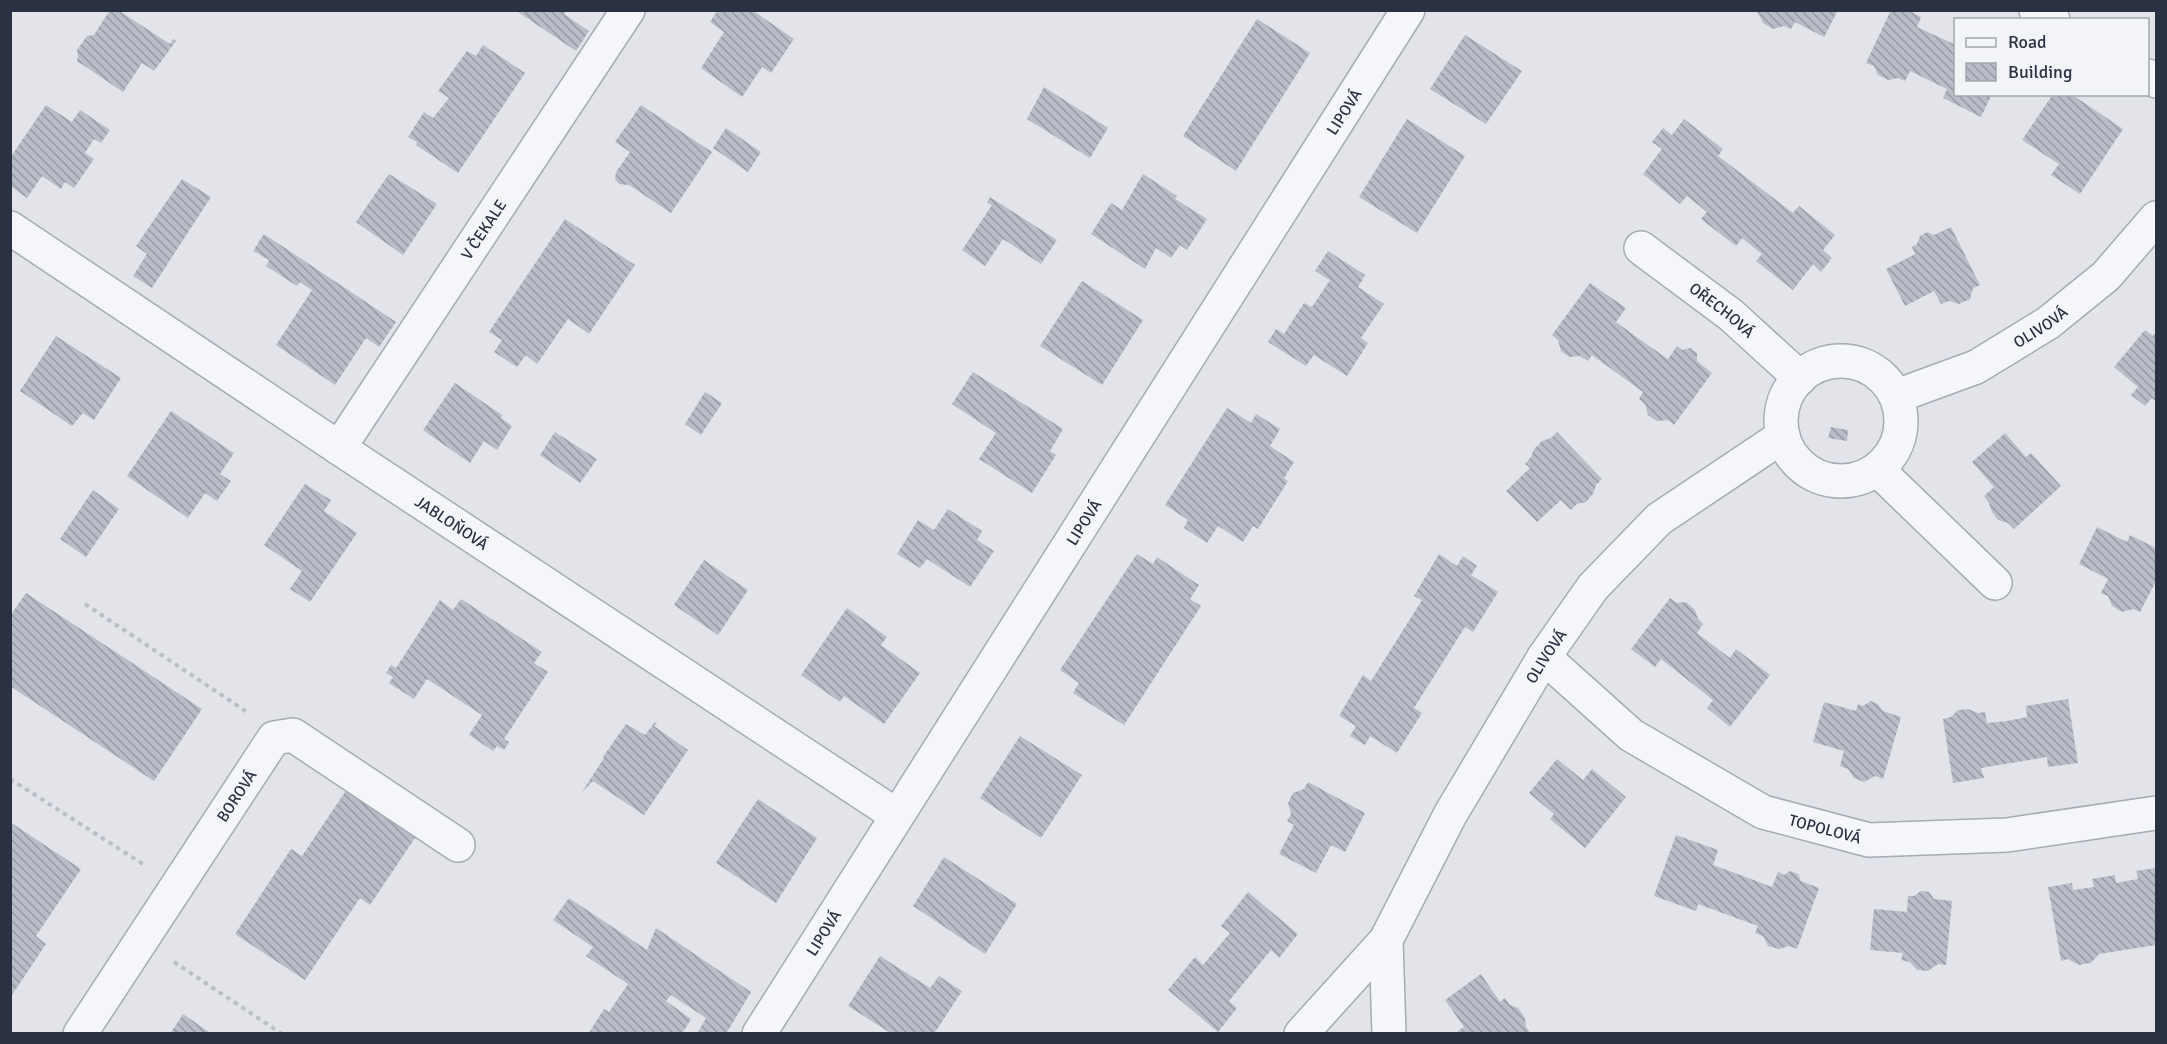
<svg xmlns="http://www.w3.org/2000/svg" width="2167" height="1044" font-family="Signika,sans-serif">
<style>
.building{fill:url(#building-back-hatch)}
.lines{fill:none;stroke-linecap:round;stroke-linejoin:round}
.minor-casing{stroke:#a7abb4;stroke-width:36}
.path{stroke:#bcbfc6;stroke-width:4;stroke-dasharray:4.5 4.5;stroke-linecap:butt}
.minor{stroke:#f5f6f9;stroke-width:33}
.labels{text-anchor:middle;stroke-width:6;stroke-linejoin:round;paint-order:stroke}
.street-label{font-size:16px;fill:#2a3142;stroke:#f2f4f8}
</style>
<defs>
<pattern id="building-back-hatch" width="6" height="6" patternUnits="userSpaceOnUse" patternTransform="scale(1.5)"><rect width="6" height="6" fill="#b9bdc7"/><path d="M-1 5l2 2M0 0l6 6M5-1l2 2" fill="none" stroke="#979aa3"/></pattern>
</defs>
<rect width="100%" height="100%" fill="#e2e4ea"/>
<path class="building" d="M 110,10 L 118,10 L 170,44 L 173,39 L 176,41 L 154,71 L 142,63 L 123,92 L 77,61 L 78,56 L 77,50 L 87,36 L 94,35 Z
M 515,10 L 567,10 L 564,14 L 589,31 L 576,51 Z
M 718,10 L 752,10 L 794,39 L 771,73 L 762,67 L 742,97 L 701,68 L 724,32 L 710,22 Z
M 1754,10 L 1838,10 L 1824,37 L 1795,22 L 1791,29 L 1784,26 L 1773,29 L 1763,23 L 1758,13 Z
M 1891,10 L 1908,10 L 1921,17 L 1917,27 L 1956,45 L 1956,94 L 1992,94 L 1981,117 L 1943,98 L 1947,89 L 1910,71 L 1905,81 L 1898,78 L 1888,80 L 1878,75 L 1874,66 L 1866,63 Z
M 1257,19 L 1310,53 L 1236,171 L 1183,136 Z
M 1465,35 L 1522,71 L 1486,124 L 1430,89 Z
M 483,45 L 525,73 L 458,173 L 416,145 L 417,142 L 408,137 L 424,112 L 433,118 L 449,98 L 438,91 L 467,51 L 476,56 Z
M 1044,87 L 1108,128 L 1090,158 L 1027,119 Z
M 2053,94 L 2071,94 L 2123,129 L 2080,194 L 2051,175 L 2059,164 L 2022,140 Z
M 46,105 L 72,122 L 80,110 L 110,130 L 101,143 L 94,139 L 85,153 L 94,159 L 74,188 L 65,182 L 61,189 L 42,176 L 27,198 L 10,186 L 10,158 Z
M 641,105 L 712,152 L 671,213 L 629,185 L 619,184 L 615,179 L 616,172 L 630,152 L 615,142 Z
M 1407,119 L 1465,156 L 1417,233 L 1359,197 Z
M 1684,119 L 1723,149 L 1718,156 L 1793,213 L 1799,206 L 1835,235 L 1823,250 L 1832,258 L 1821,272 L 1813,264 L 1793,290 L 1756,261 L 1762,254 L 1742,238 L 1736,246 L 1701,219 L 1707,212 L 1687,196 L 1680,204 L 1643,174 L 1662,149 L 1652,142 L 1663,128 L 1672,135 Z
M 726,128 L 761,152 L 748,172 L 713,148 Z
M 389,174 L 437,204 L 403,255 L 356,222 Z
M 1143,174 L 1177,196 L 1175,199 L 1207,219 L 1187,250 L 1180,245 L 1171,258 L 1156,248 L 1145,269 L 1091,234 L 1111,203 L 1122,210 Z
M 182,179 L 211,197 L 152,288 L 133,276 L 147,254 L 136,246 Z
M 990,197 L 1057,240 L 1041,264 L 1003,239 L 985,266 L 962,250 L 992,205 L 987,203 Z
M 565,219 L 635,265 L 589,334 L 568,319 L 537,364 L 526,355 L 517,367 L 494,352 L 502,340 L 489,332 Z
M 1951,227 L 1980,285 L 1973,288 L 1970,299 L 1959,304 L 1949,301 L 1941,304 L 1934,291 L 1905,306 L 1886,269 L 1915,254 L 1912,247 L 1917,244 L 1920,236 L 1927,232 L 1934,235 Z
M 264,234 L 396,322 L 379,347 L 366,338 L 335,385 L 276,345 L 312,290 L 300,282 L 297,286 L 266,266 L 269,260 L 253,251 Z
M 1328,251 L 1365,275 L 1358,287 L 1384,304 L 1361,338 L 1368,343 L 1347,376 L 1314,355 L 1306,366 L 1268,342 L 1276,329 L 1284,334 L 1304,303 L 1312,307 L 1330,280 L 1315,271 Z
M 1082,281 L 1143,320 L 1102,385 L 1040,346 Z
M 1590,283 L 1626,308 L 1616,322 L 1642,341 L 1668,359 L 1677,346 L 1682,350 L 1690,348 L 1697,353 L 1697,361 L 1712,373 L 1674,425 L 1668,420 L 1657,421 L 1648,415 L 1645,404 L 1639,399 L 1643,392 L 1592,355 L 1588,361 L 1580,356 L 1569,357 L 1561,351 L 1558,340 L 1552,335 Z
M 2145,330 L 2153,336 L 2156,331 L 2156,402 L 2152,398 L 2145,406 L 2131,395 L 2138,387 L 2114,367 Z
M 56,336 L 121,378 L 94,420 L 83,413 L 72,426 L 20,391 Z
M 973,372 L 1063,429 L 1050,451 L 1056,455 L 1032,493 L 979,459 L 996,433 L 952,404 Z
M 455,383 L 502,415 L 501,418 L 512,426 L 497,450 L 484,441 L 470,463 L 423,430 Z
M 705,392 L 722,403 L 701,435 L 685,424 Z
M 1227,408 L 1251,423 L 1256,414 L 1280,429 L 1270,446 L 1294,462 L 1284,478 L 1288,481 L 1258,529 L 1253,526 L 1243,542 L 1218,526 L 1207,543 L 1184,528 L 1188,520 L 1165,505 Z
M 171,411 L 234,453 L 220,474 L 231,481 L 217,501 L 205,493 L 188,518 L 127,476 Z
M 1831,427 L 1848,430 L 1847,441 L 1828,438 Z
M 555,432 L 597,459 L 580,483 L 540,455 Z
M 1557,432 L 1602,479 L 1596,485 L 1593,494 L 1586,502 L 1577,504 L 1571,510 L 1561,500 L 1537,522 L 1506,491 L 1530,468 L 1525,464 L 1531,457 L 1534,449 L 1542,441 L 1551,438 Z
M 2005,433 L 2026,457 L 2031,453 L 2061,486 L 2014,529 L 2008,523 L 1998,520 L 1992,512 L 1989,503 L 1984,496 L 1994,487 L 1972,462 Z
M 305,484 L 331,500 L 324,511 L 357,533 L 310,602 L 290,589 L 302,571 L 264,545 Z
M 93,490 L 119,509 L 86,557 L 60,539 Z
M 948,509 L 982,531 L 977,540 L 994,551 L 970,587 L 927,559 L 920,568 L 897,554 L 918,520 L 934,530 Z
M 2097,527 L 2127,542 L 2130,535 L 2156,548 L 2156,581 L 2140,612 L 2133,609 L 2122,612 L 2112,606 L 2108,596 L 2101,593 L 2108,579 L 2079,564 Z
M 1137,554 L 1153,564 L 1157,557 L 1199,585 L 1190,599 L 1201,606 L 1124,725 L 1073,693 L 1079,683 L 1060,670 Z
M 1439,554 L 1457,566 L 1463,556 L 1477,566 L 1471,575 L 1498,592 L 1473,632 L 1465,627 L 1414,708 L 1422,713 L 1397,753 L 1370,736 L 1365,745 L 1350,736 L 1356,726 L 1339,716 L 1363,675 L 1371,681 L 1422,600 L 1414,596 Z
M 704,560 L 748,590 L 718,635 L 674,605 Z
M 26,593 L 202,709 L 154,781 L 10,686 L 10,616 Z
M 1670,598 L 1677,603 L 1686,602 L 1695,610 L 1698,619 L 1703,624 L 1697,633 L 1730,658 L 1736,649 L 1770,675 L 1730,727 L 1707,708 L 1713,700 L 1661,659 L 1655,667 L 1631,649 Z
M 461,599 L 542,652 L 534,663 L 548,672 L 504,739 L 509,742 L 504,750 L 497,746 L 493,751 L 469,735 L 482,715 L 427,679 L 414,699 L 389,683 L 393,677 L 386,673 L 391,665 L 396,668 L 440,600 L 453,610 Z
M 847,608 L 887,637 L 881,645 L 920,673 L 884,724 L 844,696 L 840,702 L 801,675 Z
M 2068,699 L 2078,763 L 2048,767 L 2047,757 L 1981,768 L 1984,778 L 1953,783 L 1943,719 L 1951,717 L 1958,710 L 1968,709 L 1978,713 L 1985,712 L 1987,723 L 2007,721 L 2027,717 L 2026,706 Z
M 1871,701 L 1878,704 L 1883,711 L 1901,717 L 1883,779 L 1875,776 L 1864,782 L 1854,778 L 1848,769 L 1840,766 L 1844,751 L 1813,742 L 1824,702 L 1856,711 L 1858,704 L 1863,706 Z
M 655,722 L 657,723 L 654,726 L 688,750 L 644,815 L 593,781 L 582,792 L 604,758 L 603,757 L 626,724 L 645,735 Z
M 1020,736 L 1082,775 L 1041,838 L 980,798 Z
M 1557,759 L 1583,780 L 1592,769 L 1626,797 L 1585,848 L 1550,819 L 1554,814 L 1529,793 Z
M 1308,782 L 1365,813 L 1345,852 L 1331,845 L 1316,873 L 1279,854 L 1294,825 L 1287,821 L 1291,814 L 1288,803 L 1293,793 L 1304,789 Z
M 347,789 L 417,835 L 370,905 L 360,898 L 305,980 L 235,934 L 291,849 L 302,856 Z
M 758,799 L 817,838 L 776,903 L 716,863 Z
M 10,822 L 81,869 L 36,936 L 46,944 L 10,998 Z
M 1676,835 L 1718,850 L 1713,865 L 1743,876 L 1772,887 L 1778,872 L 1784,875 L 1790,871 L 1798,874 L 1801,881 L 1819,888 L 1797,949 L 1789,946 L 1779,949 L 1768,946 L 1763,936 L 1755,933 L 1758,926 L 1698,904 L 1696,911 L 1654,896 Z
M 944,857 L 1017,904 L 985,954 L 913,906 Z
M 2156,868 L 2156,945 L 2099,954 L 2091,963 L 2079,965 L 2068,959 L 2061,961 L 2048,887 L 2072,883 L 2073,890 L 2094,887 L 2092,879 L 2115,875 L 2116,883 L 2138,879 L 2136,871 Z
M 1921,891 L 1929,892 L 1934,899 L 1952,901 L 1946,965 L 1938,964 L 1928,971 L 1917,970 L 1910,962 L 1901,960 L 1903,953 L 1870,950 L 1874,909 L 1907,912 L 1908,896 L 1914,896 Z
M 1248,892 L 1298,934 L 1279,958 L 1271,950 L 1229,1001 L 1237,1008 L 1218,1032 L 1168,990 L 1195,957 L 1203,965 L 1230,933 L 1221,926 Z
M 569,898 L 647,950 L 656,928 L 751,992 L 726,1034 L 697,1034 L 706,1018 L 671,995 L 666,1001 L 691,1019 L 682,1034 L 588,1034 L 604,1009 L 609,1012 L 628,984 L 586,956 L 593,947 L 553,920 Z
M 880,956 L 930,988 L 939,976 L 962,991 L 934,1034 L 892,1034 L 848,1006 Z
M 1481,974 L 1500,1002 L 1505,998 L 1510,1005 L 1518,1008 L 1525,1018 L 1526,1027 L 1531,1034 L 1454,1034 L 1464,1027 L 1445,1000 Z
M 183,1014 L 212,1034 L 170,1034 Z"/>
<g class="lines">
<g class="minor-casing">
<g id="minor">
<path d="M 2036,10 L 2053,20"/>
<path d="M 2148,76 L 2156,81"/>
<path id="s1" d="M 10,228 L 339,448 L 896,815"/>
<path id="s2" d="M 1641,248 L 1731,315 L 1800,378"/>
<circle cx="1841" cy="421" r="60"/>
<path id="s3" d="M 1897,396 L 1976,367 L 2048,323 L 2106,276 L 2156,218"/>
<path id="s4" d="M 339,448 L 628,10"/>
<path d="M 1878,470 L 1995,583"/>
<path id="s5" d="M 1544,657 L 1631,735 L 1763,812 L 1869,840 L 2007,835 L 2156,813"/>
<path id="s6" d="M 80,1034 L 274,738 L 293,735 L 458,845"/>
<path id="s7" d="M 759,1034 L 1408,10"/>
<path d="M 1301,1034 L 1386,940"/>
<path id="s8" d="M 1389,1034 L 1386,940 L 1450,815 L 1544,657 L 1593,587 L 1659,519 L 1783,436"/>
</g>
</g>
<path class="path" d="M 85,604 L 247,712
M 10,779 L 146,866
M 174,962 L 282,1034"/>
<use href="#minor" class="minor"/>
</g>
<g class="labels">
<g class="street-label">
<text dy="6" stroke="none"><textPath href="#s7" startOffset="1092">LIPOVÁ</textPath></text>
<text dy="6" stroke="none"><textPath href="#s4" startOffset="262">V ČEKALE</textPath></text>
<text dy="6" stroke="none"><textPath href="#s2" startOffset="102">OŘECHOVÁ</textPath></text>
<text dy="6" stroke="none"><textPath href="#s3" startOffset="160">OLIVOVÁ</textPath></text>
<text dy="6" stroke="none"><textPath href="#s7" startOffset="606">LIPOVÁ</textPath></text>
<text dy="6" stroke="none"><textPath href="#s1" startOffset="531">JABLOŇOVÁ</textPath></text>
<text dy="6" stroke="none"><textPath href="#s8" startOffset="420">OLIVOVÁ</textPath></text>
<text dy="6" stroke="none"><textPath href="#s6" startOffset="285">BOROVÁ</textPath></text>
<text dy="6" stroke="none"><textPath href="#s5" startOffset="334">TOPOLOVÁ</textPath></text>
<text dy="6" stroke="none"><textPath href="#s7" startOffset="120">LIPOVÁ</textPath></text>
</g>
</g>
<rect width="2167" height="1044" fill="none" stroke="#2a3142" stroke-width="24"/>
<rect x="1954" y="18" width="195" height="78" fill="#f2f4f8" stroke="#a2a6af" stroke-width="1.5"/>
<rect x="1966" y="38" width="30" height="9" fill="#f5f6f9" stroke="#a2a6af" stroke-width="1.5"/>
<text x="2008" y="48" font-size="18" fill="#2a3142">Road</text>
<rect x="1966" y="63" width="30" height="18" fill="url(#building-back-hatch)" stroke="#a2a6af" stroke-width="1.5"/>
<text x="2008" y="78" font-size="18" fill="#2a3142">Building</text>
</svg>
